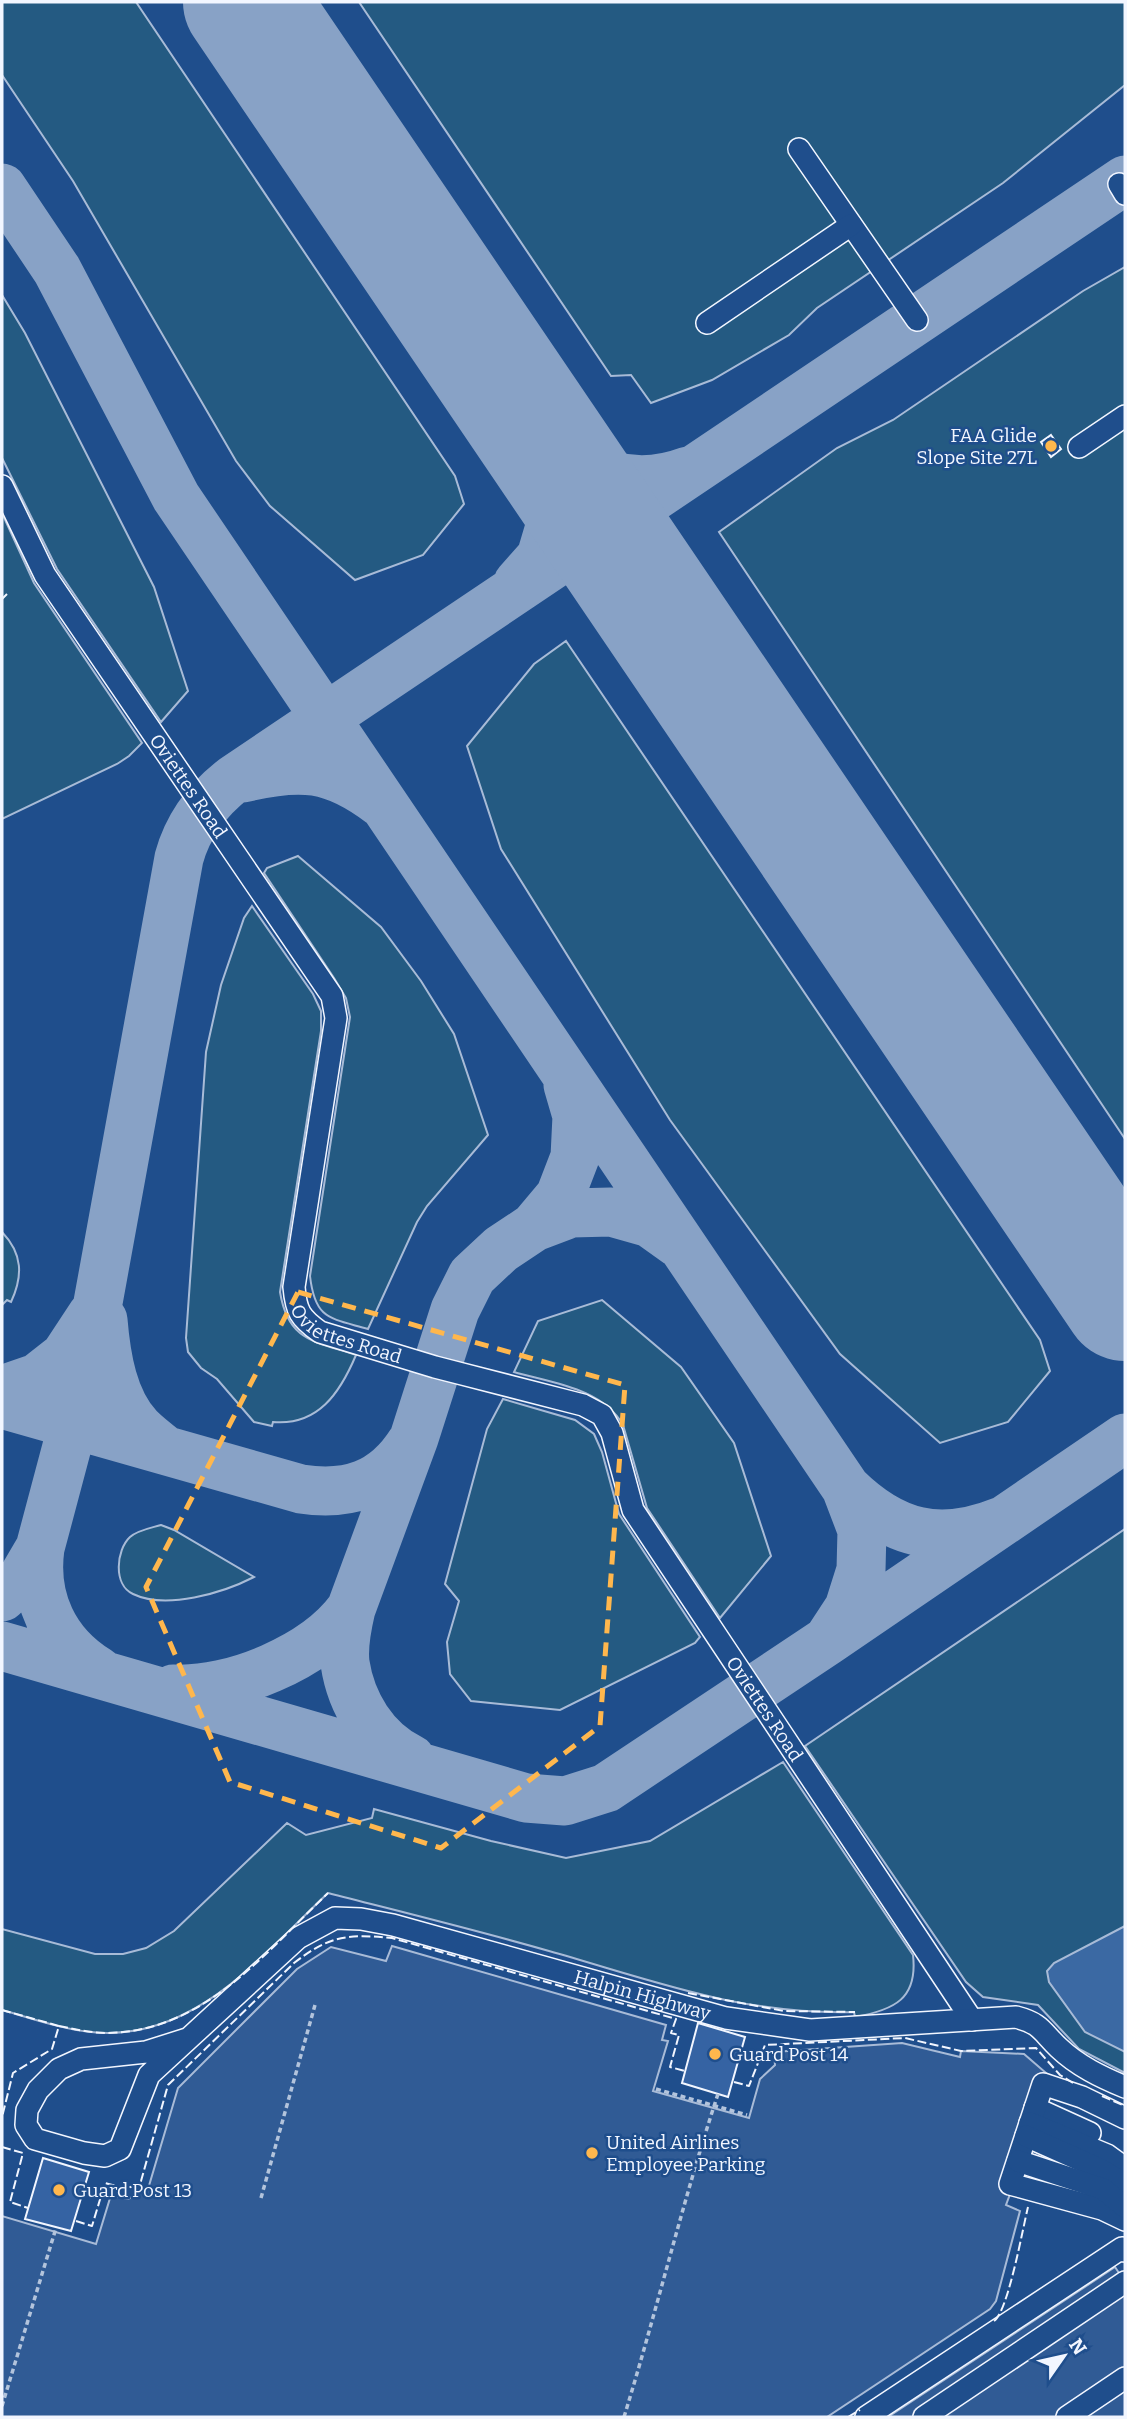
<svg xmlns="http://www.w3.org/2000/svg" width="1127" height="2419" font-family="Bitter,serif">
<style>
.green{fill:#245a82;stroke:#a8bbd7;stroke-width:2}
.parking{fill:#305b95;stroke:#a8bbd7;stroke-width:2}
.water{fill:#3b69a3;stroke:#a8bbd7;stroke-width:2}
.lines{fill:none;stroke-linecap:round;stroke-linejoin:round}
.taxiway{stroke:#88a2c6;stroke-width:49}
.runway{stroke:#88a2c6;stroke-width:124}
.building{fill:#3563a3;stroke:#f2f6ff;stroke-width:2}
.minor-casing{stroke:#f2f6ff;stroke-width:24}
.path{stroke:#b3c4dc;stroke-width:3.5;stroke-dasharray:5 3.5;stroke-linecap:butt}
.minor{stroke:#1f4e8c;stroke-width:21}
.fence{stroke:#f2f6ff;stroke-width:2;stroke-dasharray:9 3.5;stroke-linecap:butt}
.marked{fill:none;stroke:#ffb74d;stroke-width:5;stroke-dasharray:14 9;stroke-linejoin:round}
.poi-dot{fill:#ffb74d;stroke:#1f4e8c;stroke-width:2.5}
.labels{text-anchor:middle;stroke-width:5;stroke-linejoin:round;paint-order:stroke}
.poi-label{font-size:19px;fill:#f2f6ff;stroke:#1f4e8c;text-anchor:start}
.street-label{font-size:19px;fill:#f2f6ff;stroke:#1f4e8c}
</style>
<rect width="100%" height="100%" fill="#1f4e8c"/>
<path class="green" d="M 2,2 L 136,2 L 455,476 L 464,504 L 423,555 L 355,580 L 270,506 L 236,461 L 73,181 L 2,75 Z
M 359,2 L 1125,2 L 1125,85 L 1003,183 L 817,308 L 789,335 L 712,380 L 651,403 L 631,375 L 611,376 Z
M 1125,267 L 1125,1139 L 719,532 L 837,448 L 893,420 L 1083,291 Z
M 2,295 L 25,333 L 154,587 L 188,691 L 161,722 L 57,569 L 2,458 Z
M 2,513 L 34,583 L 142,743 L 129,756 L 117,764 L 2,819 Z
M 566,641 L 1040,1340 L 1050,1371 L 1008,1422 L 940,1443 L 840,1354 L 670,1120 L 501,849 L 467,746 L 534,664 Z
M 298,856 L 381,927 L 421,981 L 454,1034 L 488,1135 L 427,1206 L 417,1222 L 368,1329 C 330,1318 315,1320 310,1276 L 350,1017 L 346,998 L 334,978 L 264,873 L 267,868 Z
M 252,906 L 313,994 L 321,1011 L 321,1031 L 280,1292 C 288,1341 314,1341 356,1355 C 340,1393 318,1426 273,1422 L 272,1426 L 254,1422 L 217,1379 L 201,1368 L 188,1352 L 186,1338 L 206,1052 L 221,985 L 244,918 Z
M 2,1232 C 23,1254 23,1276 11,1302 L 7,1300 L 2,1305 Z
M 602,1300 L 681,1367 L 734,1443 L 771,1556 L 720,1618 L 647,1508 L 623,1425 C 602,1388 552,1383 514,1372 L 538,1321 Z
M 503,1399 L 575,1420 L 594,1434 L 602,1452 L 619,1514 L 700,1637 L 695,1643 L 560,1710 L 471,1701 L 450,1674 L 447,1642 L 459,1601 L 445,1584 L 487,1429 Z
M 161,1525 L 174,1530 L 254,1577 C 223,1593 166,1610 133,1594 C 113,1585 116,1550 130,1537 C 138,1530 151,1528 161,1525 Z
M 1125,1529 L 1125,2073 L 1079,2049 L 1038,2005 L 983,1997 L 966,1982 L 805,1746 Z
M 783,1762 L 913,1955 C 918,1999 894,2010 855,2017 L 854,2012 C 741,2015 655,1981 549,1951 C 476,1930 402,1912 328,1893 C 261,1956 193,2043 91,2032 C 61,2029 31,2018 2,2010 L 2,1929 L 95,1954 L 123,1954 L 146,1948 L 174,1931 L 287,1823 L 306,1835 L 372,1818 L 374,1809 L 491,1841 L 566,1858 L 650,1841 Z"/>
<path class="parking" d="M 392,1946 L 666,2025 L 662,2040 L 668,2041 L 653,2091 L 749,2118 L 760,2079 L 775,2065 L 774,2052 L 902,2043 L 960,2057 L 961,2051 L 1024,2054 L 1053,2079 L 1006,2205 L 1020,2211 L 996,2301 L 990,2309 L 827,2417 L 2,2417 L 2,2216 L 96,2244 L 111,2195 L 128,2199 L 148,2189 L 178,2088 L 297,1969 L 331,1947 L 386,1961 Z
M 1115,2267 L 1125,2282 L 1125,2417 L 888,2417 Z"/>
<path class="water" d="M 1125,1926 L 1125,2052 L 1085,2032 L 1049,1982 L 1047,1971 L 1054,1963 Z"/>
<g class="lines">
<path class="taxiway" d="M 2,188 L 57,270 L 176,497 L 846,1488 C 894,1535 940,1546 1002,1521
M 533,426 C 575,470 627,494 688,471
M 518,583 L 541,557 L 554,513 L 551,467 L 532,425
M 243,778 C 301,764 332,766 381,803
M 534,1227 L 560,1196 L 575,1157 L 577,1116 L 568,1085
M 103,1320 C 106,1357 113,1401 139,1428 C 147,1436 156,1443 165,1450
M 2,1390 L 37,1378 L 65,1356 L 92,1315
M 2,1404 L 301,1489 C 348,1496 384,1485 411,1443
M 40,1548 C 33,1599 54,1644 98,1671
M 2,1597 L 23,1577 L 40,1548 L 73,1424 L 97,1308 L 179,858 C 188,825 207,800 234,779 L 1125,180
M 830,1637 L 849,1608 L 861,1570 L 862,1530 L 846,1488
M 2,1646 L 526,1798 L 565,1801 L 606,1788 L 827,1641 L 1125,1438
M 173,1689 C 232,1692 316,1657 351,1609
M 411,1759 C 374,1741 351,1703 345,1663 C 343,1645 347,1626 351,1609 L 414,1438 L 455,1310 L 472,1276 L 501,1249 L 534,1227 L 571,1213 L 611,1212 L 650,1223 L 678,1243"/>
<path class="runway" d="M 245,2 L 1125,1299"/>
</g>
<path class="building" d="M 1051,435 L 1061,449 L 1051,457 L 1041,442 Z
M 698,2023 L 745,2037 L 728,2097 L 682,2083 Z
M 43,2158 L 89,2172 L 71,2231 L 25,2219 Z"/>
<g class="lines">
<g class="minor-casing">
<g id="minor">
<path d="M 799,149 L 917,320"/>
<path d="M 1119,184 L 1125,194"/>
<path d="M 707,323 L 851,225"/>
<path d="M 1079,447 L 1125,416"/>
<path id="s1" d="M 2,486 L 45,575 L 332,996 L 336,1018 L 294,1287 C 296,1311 300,1318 320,1332 L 435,1367 L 583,1405 L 602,1415 L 612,1433 L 633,1510 L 972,2020"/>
<path id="s2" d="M 187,2039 L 146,2052 L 81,2059 L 59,2069 L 38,2090 L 27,2110 L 26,2125 L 35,2139 L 84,2153 L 105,2156 L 120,2149 L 149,2075 L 298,1938 L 335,1918 L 361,1919 L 393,1925 L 726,2018 L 810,2030 L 1016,2017 C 1042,2024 1041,2031 1059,2048 C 1078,2066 1101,2077 1125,2087"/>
<path d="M 1035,2108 L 1090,2133"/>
<path d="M 1125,2118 L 1082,2097 L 1043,2084 L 1010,2184 L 1102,2209 L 1125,2220"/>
<path d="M 1030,2123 L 1107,2155 L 1125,2168"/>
<path d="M 1026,2136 L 1100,2169 L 1125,2184"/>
<path d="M 1018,2161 L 1103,2189 L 1125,2207"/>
<path d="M 866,2417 L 1122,2248 L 1125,2251"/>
<path d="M 924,2417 L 1125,2282"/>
<path d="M 1067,2417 L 1125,2378"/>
</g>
</g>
<path class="path" d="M 656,2089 L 747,2115
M 261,2198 L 315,2005
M 2,2406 L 56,2228
M 624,2417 C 657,2310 683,2200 718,2094"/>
<use href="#minor" class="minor"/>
<path class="fence" d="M 2,599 L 7,594
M 688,1993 L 784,2011 L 855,2012
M 2,2010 L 59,2026 L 52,2049 L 13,2073 L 2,2117
M 59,2026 C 75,2029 90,2033 107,2033 C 203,2032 264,1954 328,1893
M 734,2082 L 749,2086 L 765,2045 L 905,2038 L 961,2051 L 1036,2048 L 1060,2075 L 1073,2083
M 1102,2096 L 1125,2106
M 2,2147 L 23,2153 L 10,2202 L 28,2208
M 76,2221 L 92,2226 L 105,2183 L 127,2189 L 141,2181 L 168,2085 L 294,1963 C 330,1935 348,1934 392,1938 L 676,2019 L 671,2033 L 679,2035 L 670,2067 L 685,2071
M 994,2321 C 1008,2312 1023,2227 1028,2207
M 848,2417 L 860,2410"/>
</g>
<path class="marked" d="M 298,1292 L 625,1385 L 600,1726 L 441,1848 L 230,1782 L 146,1587 Z"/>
<g class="poi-dot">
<circle cx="1051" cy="446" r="7"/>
<circle cx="715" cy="2054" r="7"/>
<circle cx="592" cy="2153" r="7"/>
<circle cx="59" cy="2190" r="7"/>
</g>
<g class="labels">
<g class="poi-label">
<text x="1037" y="442" text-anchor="end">FAA Glide<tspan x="1037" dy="22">Slope Site 27L</tspan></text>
<text x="729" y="2061">Guard Post 14</text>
<text x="606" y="2149">United Airlines<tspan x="606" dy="22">Employee Parking</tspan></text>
<text x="73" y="2197">Guard Post 13</text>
</g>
<g class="street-label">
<text dy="7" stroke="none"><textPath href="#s1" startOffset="354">Oviettes Road</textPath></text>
<text dy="7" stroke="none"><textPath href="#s1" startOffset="982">Oviettes Road</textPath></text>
<text dy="7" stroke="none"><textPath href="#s1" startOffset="1591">Oviettes Road</textPath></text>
<text dy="7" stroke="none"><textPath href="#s2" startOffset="947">Halpin Highway</textPath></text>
</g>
</g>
<rect width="1127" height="2419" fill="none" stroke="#f2f6ff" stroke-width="7"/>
<g transform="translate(1064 2356) rotate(56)" stroke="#1f4e8c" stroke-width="5" paint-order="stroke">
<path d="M0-5L12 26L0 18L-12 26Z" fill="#f2f6ff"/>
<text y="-10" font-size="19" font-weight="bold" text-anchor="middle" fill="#f2f6ff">N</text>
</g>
</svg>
